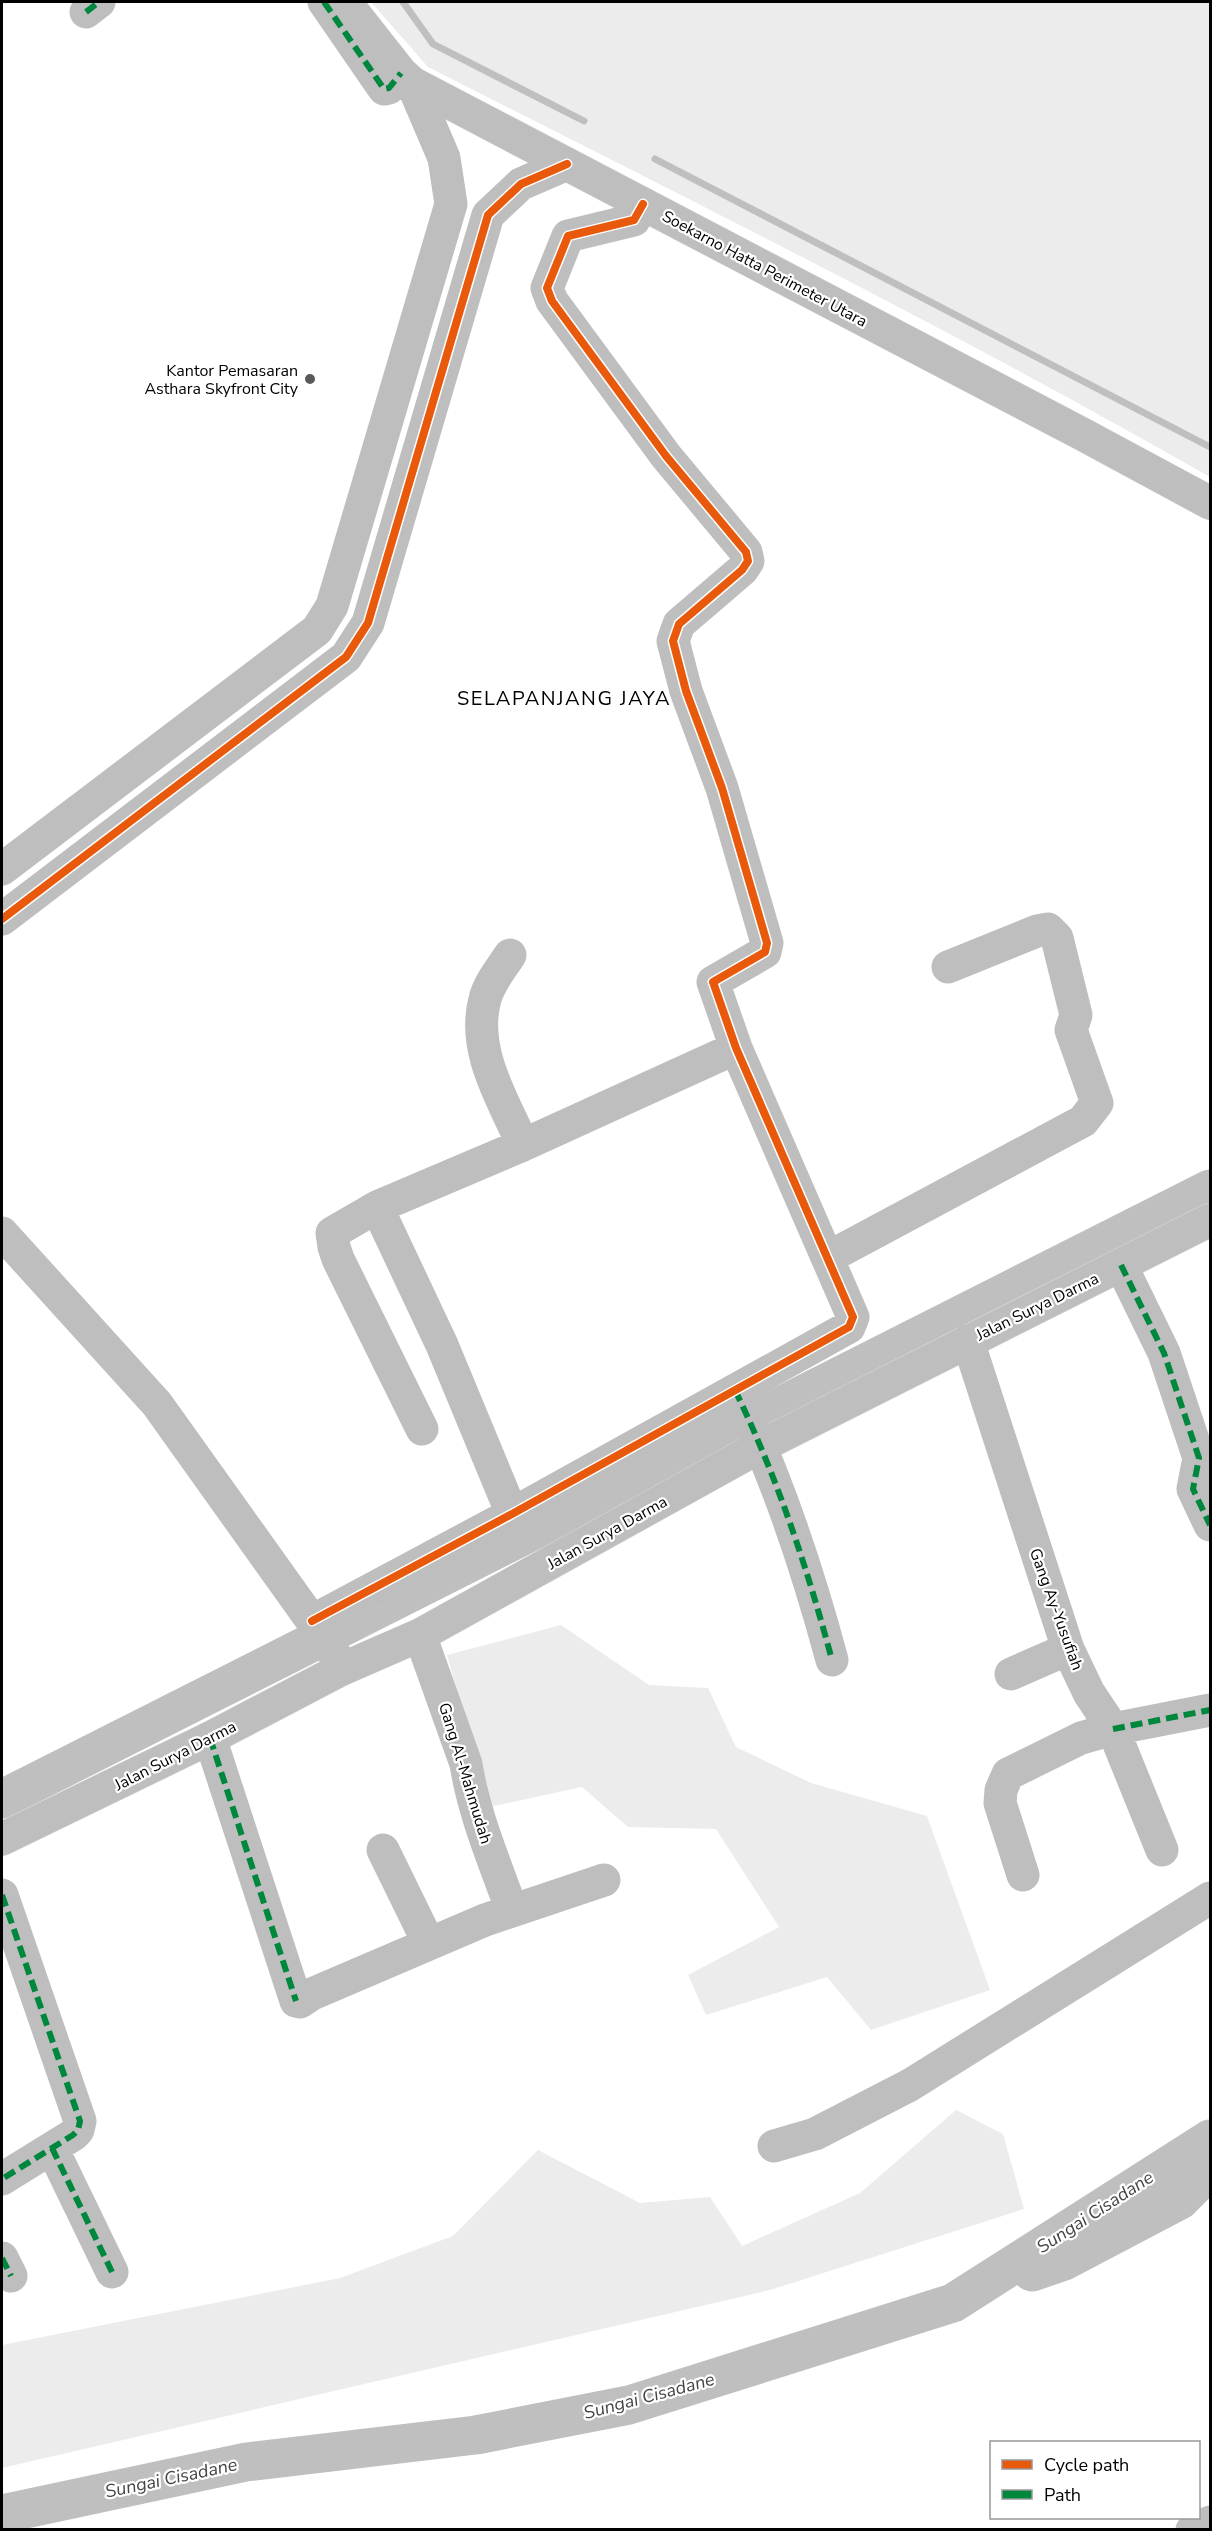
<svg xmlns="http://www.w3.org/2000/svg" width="1212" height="2531" font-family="'Nunito Sans',sans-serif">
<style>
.green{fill:#ececec}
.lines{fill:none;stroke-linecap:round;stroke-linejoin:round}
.stream{stroke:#bfbfbf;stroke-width:7}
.river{stroke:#bfbfbf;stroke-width:39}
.major-casing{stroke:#dbdbdb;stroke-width:34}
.minor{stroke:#bebebe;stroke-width:33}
.major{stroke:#bebebe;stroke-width:33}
.quiet{stroke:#00873e;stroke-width:6;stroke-dasharray:12 6;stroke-linecap:butt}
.cycleway-casing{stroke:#fff;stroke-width:11}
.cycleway{stroke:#e8590c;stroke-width:8}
.poi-dot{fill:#595959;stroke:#fff;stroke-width:2}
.labels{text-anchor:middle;stroke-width:4.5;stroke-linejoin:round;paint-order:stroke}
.street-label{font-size:16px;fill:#000;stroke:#fff}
.poi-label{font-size:16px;fill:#000;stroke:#fff;text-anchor:end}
.water-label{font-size:18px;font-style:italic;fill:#444;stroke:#fff}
.quarter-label{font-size:20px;letter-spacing:1.5px;fill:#000;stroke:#fff}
</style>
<rect width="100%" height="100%" fill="#fff"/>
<path class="green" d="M 371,2 L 1210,2 L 1210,477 C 955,331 690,200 428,67 Z
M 561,1625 L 649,1685 L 708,1688 L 736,1747 L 811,1783 L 927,1816 L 990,1990 L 871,2030 L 827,1977 L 706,2015 L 688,1975 L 779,1927 L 716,1829 L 628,1827 L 582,1787 L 489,1807 L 447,1655 Z
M 956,2110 L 1003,2134 L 1024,2209 L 770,2290 L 2,2468 L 2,2345 L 340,2278 L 453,2236 L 538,2150 L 640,2203 L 710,2197 L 742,2246 L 860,2193 Z"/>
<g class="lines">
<path class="stream" d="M 403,2 L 433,44 L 584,121
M 655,159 L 1210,447"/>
<path class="river" d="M 2,1799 L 1210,1189
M 1032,2272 L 1064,2261 L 1180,2200 L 1210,2170
M 2,2514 L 246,2462 L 476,2435 L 629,2405 L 953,2303 L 1210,2139"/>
<g class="major-casing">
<path id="major" d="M 345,2 L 401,73 L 412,83 L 1084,435 L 1210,503
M 2,1839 L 210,1738 L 342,1669 L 420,1635 L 761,1446 L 1210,1220"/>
</g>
<path class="minor" d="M 324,2 L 384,89 L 389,88 L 401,73
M 86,12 L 99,2
M 2,869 L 317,630 L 332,606 L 451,204 L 444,158 L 412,83
M 2,919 L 346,657 L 368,623 L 488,215 L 521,184 L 567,164
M 510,955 C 501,969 489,983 485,999 C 471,1050 503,1100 523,1145
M 377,1207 L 442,1345 L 512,1514
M 2,1233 L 157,1404 L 312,1621 L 337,1658 L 342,1669
M 829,1257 L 1083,1121 L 1097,1103 L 1071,1030 L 1076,1015 L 1057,938 L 1048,929 L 1037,931 L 948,967
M 1121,1265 L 1164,1353 L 1199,1458 L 1193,1489 L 1210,1525
M 968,1341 L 1068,1649 L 1089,1693 L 1113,1729 L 1081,1738 L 1008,1774 L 1001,1790 L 1000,1803 L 1023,1875
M 735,1390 C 777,1477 807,1567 832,1660
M 422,1429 L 338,1259 L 334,1247 L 332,1233 L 377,1207 L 523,1145 L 736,1048
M 312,1621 L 512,1514 L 849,1327 L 853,1317 L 736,1048 L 713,982 L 765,952 L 767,943 L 722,788 L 686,691 L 673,641 L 679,624 L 742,570 L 748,561 L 746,552 L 666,456 L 552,301 L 547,288 L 568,236 L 634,220 L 643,204
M 420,1635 L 466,1764 C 474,1815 495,1863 512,1911
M 1011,1674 L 1068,1649
M 210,1738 L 296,2001 L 300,2002 L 312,1994 L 485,1920 L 604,1880
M 383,1850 L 429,1944
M 1162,1850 L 1113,1729 L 1210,1710
M 2,1895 L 80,2121 L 78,2130 L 73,2135 L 2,2179
M 774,2146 L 815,2134 L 910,2085 L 1210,1898
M 52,2148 L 112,2272
M 2,2258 L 11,2276
M 1192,2530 L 1210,2522"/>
<use href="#major" class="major"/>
<path class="quiet" d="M 324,2 L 384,89 L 389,88 L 401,73
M 86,12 L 99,2
M 1121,1265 L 1164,1353 L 1199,1458 L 1193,1489 L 1210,1525
M 735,1390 C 777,1477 807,1567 832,1660
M 1113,1729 L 1210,1710
M 210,1738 L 296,2001
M 2,1895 L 80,2121 L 78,2130 L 73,2135 L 2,2179
M 52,2148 L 112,2272
M 2,2258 L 11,2276"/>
<g class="cycleway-casing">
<path id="cycleway" d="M 2,919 L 346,657 L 368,623 L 488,215 L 521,184 L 567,164
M 312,1621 L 512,1514 L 849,1327 L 853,1317 L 736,1048 L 713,982 L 765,952 L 767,943 L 722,788 L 686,691 L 673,641 L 679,624 L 742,570 L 748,561 L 746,552 L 666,456 L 552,301 L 547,288 L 568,236 L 634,220 L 643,204"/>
</g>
<use href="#cycleway" class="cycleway"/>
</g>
<circle class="poi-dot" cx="310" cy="379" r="6"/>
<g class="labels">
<g class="street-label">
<text transform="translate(765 268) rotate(28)" y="6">Soekarno Hatta Perimeter Utara</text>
<text transform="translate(1037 1306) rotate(-26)" y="6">Jalan Surya Darma</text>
<text transform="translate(607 1532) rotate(-29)" y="6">Jalan Surya Darma</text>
<text transform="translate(1057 1609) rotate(70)" y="6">Gang Ay-Yusufiah</text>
<text transform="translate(175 1755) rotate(-27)" y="6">Jalan Surya Darma</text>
<text transform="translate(466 1773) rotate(73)" y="6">Gang Al-Mahmudah</text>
</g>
<g class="poi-label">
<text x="298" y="376">Kantor Pemasaran<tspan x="298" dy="18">Asthara Skyfront City</tspan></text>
</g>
<g class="water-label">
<text transform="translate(1095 2212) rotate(-33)" y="6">Sungai Cisadane</text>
<text transform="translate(649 2396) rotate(-15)" y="6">Sungai Cisadane</text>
<text transform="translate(171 2478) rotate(-12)" y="6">Sungai Cisadane</text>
</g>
<g class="quarter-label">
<text x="564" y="705">SELAPANJANG JAYA</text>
</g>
</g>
<rect width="1212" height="2531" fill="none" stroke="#000000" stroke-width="6"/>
<rect x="990" y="2441" width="210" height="78" fill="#ffffff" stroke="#999999" stroke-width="1.5"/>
<rect x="1002" y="2460" width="30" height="9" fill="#e8590c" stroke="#999999" stroke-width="1.5"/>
<text x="1044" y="2471" font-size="18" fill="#000000">Cycle path</text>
<rect x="1002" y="2490" width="30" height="9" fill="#00873e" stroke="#999999" stroke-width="1.5"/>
<text x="1044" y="2501" font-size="18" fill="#000000">Path</text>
</svg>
